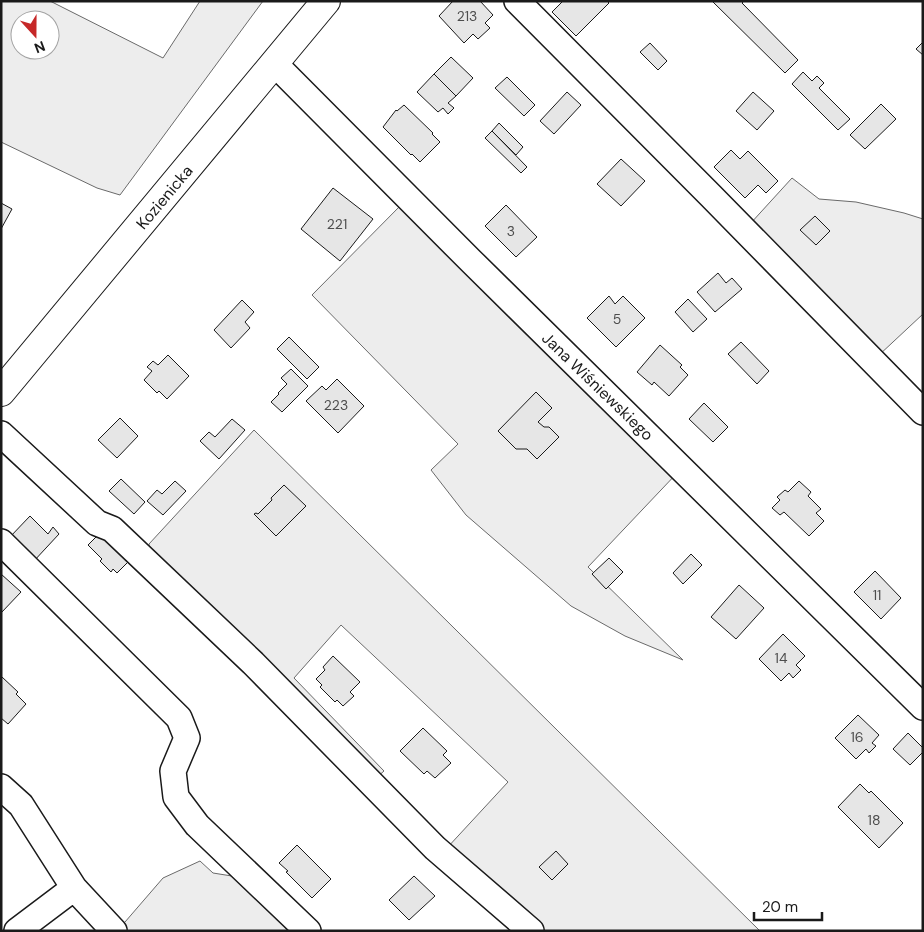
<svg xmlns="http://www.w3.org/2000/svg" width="924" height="932" font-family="'DM Sans',sans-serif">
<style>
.built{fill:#ededed;stroke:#6a6a6a;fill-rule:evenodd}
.building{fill:#e6e6e6;stroke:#1a1a1a}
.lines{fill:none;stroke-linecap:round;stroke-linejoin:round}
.minor-casing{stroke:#1a1a1a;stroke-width:28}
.major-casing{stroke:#1a1a1a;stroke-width:30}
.minor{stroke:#fff;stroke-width:25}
.major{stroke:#fff;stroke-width:28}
.labels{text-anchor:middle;stroke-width:4;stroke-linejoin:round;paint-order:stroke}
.number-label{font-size:14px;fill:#4d4d4d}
.street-label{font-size:16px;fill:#1a1a1a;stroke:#fff}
</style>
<rect width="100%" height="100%" fill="#fff"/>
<path class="built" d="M 1,1 L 50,1 L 163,58 L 200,1 L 263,1 L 120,195 L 97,188 L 1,142 ZM 20,20 L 50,20 L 50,50 L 20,50 Z
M 792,178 L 819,199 L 856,202 L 904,213 L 923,219 L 923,314 L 878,356 L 750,224 Z
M 403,203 L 679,471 L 588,567 L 683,660 L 625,636 L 571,606 L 466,515 L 431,470 L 458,444 L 312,295 Z
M 254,430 L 760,931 L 540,931 L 446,849 L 508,782 L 341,625 L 294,678 L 384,771 L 376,778 L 149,557 L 149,544 Z
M 200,861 L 213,873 L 238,877 L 257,892 L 288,931 L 114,931 L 125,922 L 163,878 Z"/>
<path class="building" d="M 453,1 L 480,1 L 493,15 L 485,23 L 490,28 L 478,39 L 473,34 L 464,43 L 439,16 Z
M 563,1 L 607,1 L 609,3 L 576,36 L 552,12 Z
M 712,1 L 744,1 L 742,3 L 798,60 L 785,73 Z
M 923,42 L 923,55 L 916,49 Z
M 650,43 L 667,61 L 658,70 L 640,52 Z
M 451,57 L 473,78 L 456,96 L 434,74 Z
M 803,72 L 812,81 L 817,76 L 824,83 L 819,88 L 850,119 L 838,130 L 792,84 Z
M 434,74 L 456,96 L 448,103 L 454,108 L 448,114 L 443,108 L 438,112 L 417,92 Z
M 507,77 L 535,105 L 524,116 L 495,88 Z
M 567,92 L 581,105 L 554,134 L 540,121 Z
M 753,92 L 774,111 L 757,130 L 736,111 Z
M 881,104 L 896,119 L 865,149 L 850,135 Z
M 404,105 L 433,133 L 432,134 L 440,142 L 420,162 L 412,154 L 411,155 L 383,127 L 396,110 L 397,111 Z
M 499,123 L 523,147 L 516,155 L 492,131 Z
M 492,131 L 527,167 L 521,173 L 485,138 Z
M 731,150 L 740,159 L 748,151 L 778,181 L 766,193 L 758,185 L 745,198 L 714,167 Z
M 621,159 L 645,181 L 621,206 L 597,184 Z
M 333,188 L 373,219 L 340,261 L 301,229 Z
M 1,203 L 12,209 L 1,229 Z
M 506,205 L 537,237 L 516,257 L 485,226 Z
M 815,216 L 830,231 L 816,245 L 800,230 Z
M 718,273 L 726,283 L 732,278 L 742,289 L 715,312 L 697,292 Z
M 609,296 L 615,304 L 623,296 L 645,318 L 616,347 L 587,318 Z
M 688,299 L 707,319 L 693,332 L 675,312 Z
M 242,300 L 254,312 L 245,322 L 250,328 L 231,348 L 214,330 Z
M 289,337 L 319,367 L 307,379 L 277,349 Z
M 741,342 L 769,371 L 757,384 L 728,354 Z
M 660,345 L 682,365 L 680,367 L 688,375 L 669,396 L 654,382 L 652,385 L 637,372 Z
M 168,355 L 189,376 L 167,399 L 159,391 L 157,393 L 144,380 L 152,371 L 147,367 L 153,361 L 158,365 Z
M 291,369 L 308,386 L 282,412 L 271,402 L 279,394 L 278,393 L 287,384 L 281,378 Z
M 337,379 L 364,406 L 338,433 L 306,401 L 322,386 L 326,390 Z
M 536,392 L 552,408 L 538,422 L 544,427 L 549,427 L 559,437 L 537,459 L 527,449 L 516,449 L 498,431 Z
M 704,403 L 728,427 L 713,442 L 689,419 Z
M 120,418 L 138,436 L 117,458 L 98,440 Z
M 232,419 L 245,430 L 219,459 L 200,441 L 209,432 L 215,437 Z
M 121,479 L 145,502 L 134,514 L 109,491 Z
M 175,481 L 186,491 L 163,515 L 147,501 L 157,490 L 162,494 Z
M 799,481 L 811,492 L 808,496 L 821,509 L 816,513 L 824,521 L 809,536 L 784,512 L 780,515 L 772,508 L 780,500 L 777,497 L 785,490 L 788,492 Z
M 284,485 L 306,506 L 276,536 L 254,514 L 256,513 L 258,514 L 272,500 L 271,498 Z
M 30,516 L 48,534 L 53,527 L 59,534 L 33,562 L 9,538 Z
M 99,534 L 128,562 L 117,573 L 113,569 L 111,572 L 100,561 L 102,559 L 88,545 Z
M 691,554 L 702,565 L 683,584 L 673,573 Z
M 609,558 L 623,572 L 606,589 L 592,574 Z
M 875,571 L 901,598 L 881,619 L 854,592 Z
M 1,574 L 21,592 L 1,613 Z
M 739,585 L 764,608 L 736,639 L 711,617 Z
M 783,634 L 805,656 L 796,665 L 801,670 L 793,678 L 789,673 L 781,681 L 759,659 Z
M 333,656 L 360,682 L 350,692 L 354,696 L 343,706 L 337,700 L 335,702 L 320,687 L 322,685 L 316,679 L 325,670 L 323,667 Z
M 2,677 L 18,692 L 16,694 L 26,704 L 8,724 L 1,718 L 1,678 Z
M 858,715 L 879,735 L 872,743 L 876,746 L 869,753 L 866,749 L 856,759 L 835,738 Z
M 423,728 L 447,751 L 443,755 L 451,763 L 435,778 L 427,771 L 424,774 L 400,751 Z
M 908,733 L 923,748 L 923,752 L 910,765 L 893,749 Z
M 860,784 L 869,793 L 871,791 L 903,823 L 879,848 L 838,807 Z
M 297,845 L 331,879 L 312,898 L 286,872 L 288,871 L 279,863 Z
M 556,851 L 568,864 L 552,880 L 539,867 Z
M 414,876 L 435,896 L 409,920 L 389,900 Z"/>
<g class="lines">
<g class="minor-casing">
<path id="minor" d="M 517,1 L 711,196 L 923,412
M 274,63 L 471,261 L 923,707
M 1,434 L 97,523 L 112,529 L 253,663 L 435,848 L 531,931
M 1,542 L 179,718 L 187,738 L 173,771 L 176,797 L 197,825 L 308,931
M 1,787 L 21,805 L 74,888 L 114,931
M 17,931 L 74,888"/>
</g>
<g class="major-casing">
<path id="major" d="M 1,392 L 326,1"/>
</g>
<use href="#minor" class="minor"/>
<use href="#major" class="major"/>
</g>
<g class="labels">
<g class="number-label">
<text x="467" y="21">213</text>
<text x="337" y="229">221</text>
<text x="511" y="236">3</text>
<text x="617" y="324">5</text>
<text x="336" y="410">223</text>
<text x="877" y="600">11</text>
<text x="781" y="663">14</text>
<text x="857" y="742">16</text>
<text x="874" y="825">18</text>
</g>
<g class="street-label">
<text transform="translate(164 197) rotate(-50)" y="6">Kozienicka</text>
<text transform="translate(598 386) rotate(44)" y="6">Jana Wiśniewskiego</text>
</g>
</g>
<rect width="924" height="932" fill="none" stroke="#1a1a1a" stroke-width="5"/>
<g transform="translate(35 35) rotate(159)"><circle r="24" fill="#ffffff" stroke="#a3a3a3"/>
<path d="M0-4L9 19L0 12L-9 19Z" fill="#c62828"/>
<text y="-8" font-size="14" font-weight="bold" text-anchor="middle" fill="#1a1a1a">N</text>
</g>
<path d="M754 912v8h68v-8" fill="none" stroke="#1a1a1a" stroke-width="2.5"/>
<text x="762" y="912" font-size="15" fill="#1a1a1a" stroke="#ffffff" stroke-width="4" paint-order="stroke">20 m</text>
</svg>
